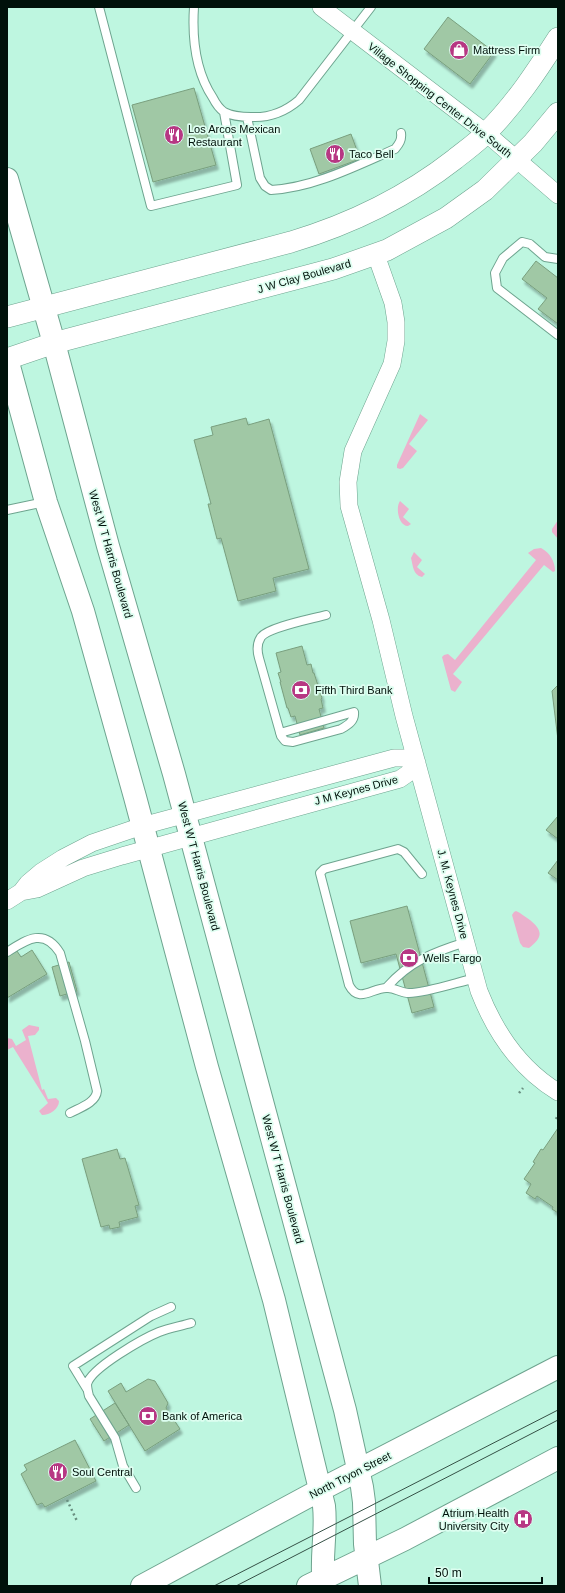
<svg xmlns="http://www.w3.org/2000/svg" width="565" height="1593" font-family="Arial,sans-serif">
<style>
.green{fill:#ebb1cd}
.building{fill:#a0c8a5;stroke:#799f7e;filter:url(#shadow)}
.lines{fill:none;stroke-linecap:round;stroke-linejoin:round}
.service-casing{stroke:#6ea48f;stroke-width:10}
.minor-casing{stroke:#6ea48f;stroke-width:18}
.tertiary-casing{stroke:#6ea48f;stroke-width:22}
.primary-casing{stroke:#6ea48f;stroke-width:24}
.path{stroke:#698f80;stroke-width:2.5;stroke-dasharray:2 3;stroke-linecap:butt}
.service{stroke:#fff;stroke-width:8}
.minor{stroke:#fff;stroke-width:17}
.tertiary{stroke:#fff;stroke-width:21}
.primary{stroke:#fff;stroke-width:22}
.tram{stroke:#355146;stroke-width:1}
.labels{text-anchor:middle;stroke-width:3.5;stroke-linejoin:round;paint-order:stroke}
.poi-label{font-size:11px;fill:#00110a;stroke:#ddfef0;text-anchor:start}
.street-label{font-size:11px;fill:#00110a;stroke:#ddfef0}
</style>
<defs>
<filter id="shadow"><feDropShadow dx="2.5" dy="4.5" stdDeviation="1" flood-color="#0004"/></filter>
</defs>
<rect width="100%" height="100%" fill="#bef6e0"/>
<path class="green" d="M 420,414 L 428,420 L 409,444 L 417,451 L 403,468 L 400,469 L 397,468 L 397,465 Z
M 400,501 L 409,509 L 403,517 L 411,524 L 408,526 C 399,526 395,508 400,501 Z
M 558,520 L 558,539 L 552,532 L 552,529 Z
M 541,548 C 550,553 555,561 555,571 L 553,572 L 544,565 L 453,674 L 462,682 L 455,692 L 451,690 L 442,657 L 444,655 L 448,654 L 455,660 L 536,560 L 528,553 L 534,549 Z
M 414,552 L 422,560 L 417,567 L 425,574 L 422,577 C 413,575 413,566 411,558 Z
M 516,911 C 521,913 525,917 530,920 C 543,931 543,937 529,948 L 523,947 L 520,943 L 512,915 L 514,912 Z
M 29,1025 L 39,1027 L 39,1030 L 35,1035 L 28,1036 L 42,1090 L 44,1089 L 48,1099 L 56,1098 L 59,1101 C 59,1109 50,1115 42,1115 L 39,1111 L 48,1103 L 13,1047 L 7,1050 L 7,1038 L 12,1039 L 16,1046 L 26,1040 L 22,1030 Z"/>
<path class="building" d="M 448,17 L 494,52 L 470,84 L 424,49 Z
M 194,88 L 216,165 L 153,182 L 132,105 Z
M 351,134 L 360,159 L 319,174 L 310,149 Z
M 536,261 L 558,278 L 558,324 L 538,309 L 547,298 L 522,279 Z
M 246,418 L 248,425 L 269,419 L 309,569 L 273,578 L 276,591 L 238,601 L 221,538 L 217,539 L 208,504 L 211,504 L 194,440 L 213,435 L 211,427 Z
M 302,646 L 307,665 L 311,664 L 313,673 L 314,673 L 322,698 L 321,699 L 323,708 L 319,709 L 324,728 L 300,735 L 295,716 L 291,717 L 288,708 L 287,708 L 280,682 L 281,682 L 278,673 L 281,672 L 276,653 Z
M 558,685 L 558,740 L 552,691 Z
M 558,816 L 558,839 L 546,830 Z
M 558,860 L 558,880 L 548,873 Z
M 407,906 L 434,1007 L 412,1013 L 396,954 L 361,963 L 350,921 Z
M 32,950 L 47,974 L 7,998 L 7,957 L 17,951 L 21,957 Z
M 69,962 L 77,991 L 60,996 L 52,967 Z
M 558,1128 L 558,1213 L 552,1209 L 553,1207 L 537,1196 L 535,1199 L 526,1193 L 531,1184 L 524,1179 L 535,1163 L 533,1162 L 541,1149 L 543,1150 Z
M 117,1149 L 120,1159 L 125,1158 L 139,1205 L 135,1206 L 138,1217 L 119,1222 L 120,1227 L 110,1229 L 109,1225 L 101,1227 L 82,1159 Z
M 148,1379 L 155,1381 L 168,1403 L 166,1408 L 180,1429 L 145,1451 L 108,1391 L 121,1383 L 126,1392 Z
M 115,1403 L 129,1425 L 104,1441 L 90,1419 Z
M 75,1440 L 96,1481 L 45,1507 L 42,1503 L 37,1505 L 21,1474 L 27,1470 L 24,1465 Z"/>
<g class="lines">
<g class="service-casing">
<path id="service" d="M 99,7 L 151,206 L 237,185 L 224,112
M 194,7 C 192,38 195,71 213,98 C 215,102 220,109 224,112 C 232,116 243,117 251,117 C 270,118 285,112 299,100 L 371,7
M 247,117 L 260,178 L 265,186 L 271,190 C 313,188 356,166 395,149 C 399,144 402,140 401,133
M 558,259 L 545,257 L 530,244 L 522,242 L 503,258 L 495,273 L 497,288 L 558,335
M 7,510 L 45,502
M 280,733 L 354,712 C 355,721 348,725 341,729 L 293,742 L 285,741 L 281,736 L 259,658 C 257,651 257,643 261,637 C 269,627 312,619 326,615
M 422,874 L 404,852 L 398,849 L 324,869 L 320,873 L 349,985 C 359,1005 374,986 388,988 C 395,988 401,993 409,993 C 426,993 458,982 476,978
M 7,952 C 26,940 44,927 60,953 L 85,1041 L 97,1091 C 96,1103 79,1108 70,1113
M 387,987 C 410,961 434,952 466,942
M 87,1389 L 73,1366 L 151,1316 L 171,1307
M 136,1488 L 123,1466 L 115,1438 L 89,1396 C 88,1392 87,1388 87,1384 C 91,1368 144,1338 159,1332 C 169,1328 181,1326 191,1323"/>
</g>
<g class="minor-casing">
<path id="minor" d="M 321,7 L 486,133 L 558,195
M 376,255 L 393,303 L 396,322 L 396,341 L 392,364 L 353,451 L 348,482 L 349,506 L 381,620 L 404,716 L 479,991 C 495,1032 520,1069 558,1092
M 21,892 L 37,889 L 83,868 L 122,856 L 400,779 L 410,772 L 417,763
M 7,901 L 21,892 L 28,883 L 41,872 L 63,858 L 92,843 L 142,826 L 394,758 L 405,758 L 417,763"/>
</g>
<g class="tertiary-casing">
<path id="tertiary" d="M 7,317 L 291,242 C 351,224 405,198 455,159 C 466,150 478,142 487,132 C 515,104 537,71 558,38
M 7,359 L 54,343 L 333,269 L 387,250 L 446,218 L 485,190 L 533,143 L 558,113"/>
</g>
<g class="primary-casing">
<path id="primary" d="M 7,179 L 54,343 L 108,546 L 174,774 L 345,1410 L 362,1487 L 364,1502 L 365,1544 L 370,1586
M 7,359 L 46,502 L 83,611 L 135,797 L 207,1067 L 274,1300 L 324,1506 C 327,1533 320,1559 324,1586
M 142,1586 L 320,1490 L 558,1367
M 308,1586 L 405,1539 L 558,1458"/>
</g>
<path class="path" d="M 519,1093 L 523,1088
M 556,1119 L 558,1115
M 67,1500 L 77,1521"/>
<use href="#service" class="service"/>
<use href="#minor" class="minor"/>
<use href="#tertiary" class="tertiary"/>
<use href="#primary" class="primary"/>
<path class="tram" d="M 214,1586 L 558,1410
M 236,1586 L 558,1420"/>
</g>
<defs>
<g id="shop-disc" transform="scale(1)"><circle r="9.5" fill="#b73783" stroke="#ddfef0"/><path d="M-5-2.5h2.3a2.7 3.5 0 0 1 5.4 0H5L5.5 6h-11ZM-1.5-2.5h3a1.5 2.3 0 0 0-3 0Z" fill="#fff"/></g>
<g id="restaurant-disc" transform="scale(1)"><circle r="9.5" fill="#b73783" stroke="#ddfef0"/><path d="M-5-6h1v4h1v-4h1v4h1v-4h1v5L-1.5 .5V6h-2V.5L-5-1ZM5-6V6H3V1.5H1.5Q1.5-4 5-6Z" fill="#fff"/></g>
<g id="bank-disc" transform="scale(1)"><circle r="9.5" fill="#b73783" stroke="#ddfef0"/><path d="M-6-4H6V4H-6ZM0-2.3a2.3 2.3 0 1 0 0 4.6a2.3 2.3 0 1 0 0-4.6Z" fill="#fff"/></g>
<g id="hospital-disc" transform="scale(1)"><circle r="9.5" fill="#b73783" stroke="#ddfef0"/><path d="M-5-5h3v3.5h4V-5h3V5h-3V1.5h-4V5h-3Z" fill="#fff"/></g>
</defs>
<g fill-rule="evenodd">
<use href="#shop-disc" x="459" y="50"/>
<use href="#restaurant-disc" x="174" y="135"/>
<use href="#restaurant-disc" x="335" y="154"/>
<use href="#bank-disc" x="301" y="690"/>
<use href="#bank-disc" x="409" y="958"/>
<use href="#bank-disc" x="148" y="1416"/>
<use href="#restaurant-disc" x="58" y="1472"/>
<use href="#hospital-disc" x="523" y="1519"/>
</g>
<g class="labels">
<g class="poi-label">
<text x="473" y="54">Mattress Firm</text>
<text x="188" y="133">Los Arcos Mexican<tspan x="188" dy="13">Restaurant</tspan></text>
<text x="349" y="158">Taco Bell</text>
<text x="315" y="694">Fifth Third Bank</text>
<text x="423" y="962">Wells Fargo</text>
<text x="162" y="1420">Bank of America</text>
<text x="72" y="1476">Soul Central</text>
<text x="509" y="1517" text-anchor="end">Atrium Health<tspan x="509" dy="13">University City</tspan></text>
</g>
<g class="street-label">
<text transform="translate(440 100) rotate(38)" y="4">Village Shopping Center Drive South</text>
<text transform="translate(304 276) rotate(-16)" y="4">J W Clay Boulevard</text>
<text transform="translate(111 554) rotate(74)" y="4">West W T Harris Boulevard</text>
<text transform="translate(356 790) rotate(-15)" y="4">J M Keynes Drive</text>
<text transform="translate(199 866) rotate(75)" y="4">West W T Harris Boulevard</text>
<text transform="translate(453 894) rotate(75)" y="4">J. M. Keynes Drive</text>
<text transform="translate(283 1179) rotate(75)" y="4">West W T Harris Boulevard</text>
<text transform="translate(350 1475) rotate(-27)" y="4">North Tryon Street</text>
</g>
</g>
<rect width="565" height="1593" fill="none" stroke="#00110a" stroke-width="16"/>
<path d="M429 1577v6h113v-6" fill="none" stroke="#00110a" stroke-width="2"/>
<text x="435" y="1577" font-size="12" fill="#00110a" stroke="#ddfef0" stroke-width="3" paint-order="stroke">50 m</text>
</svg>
